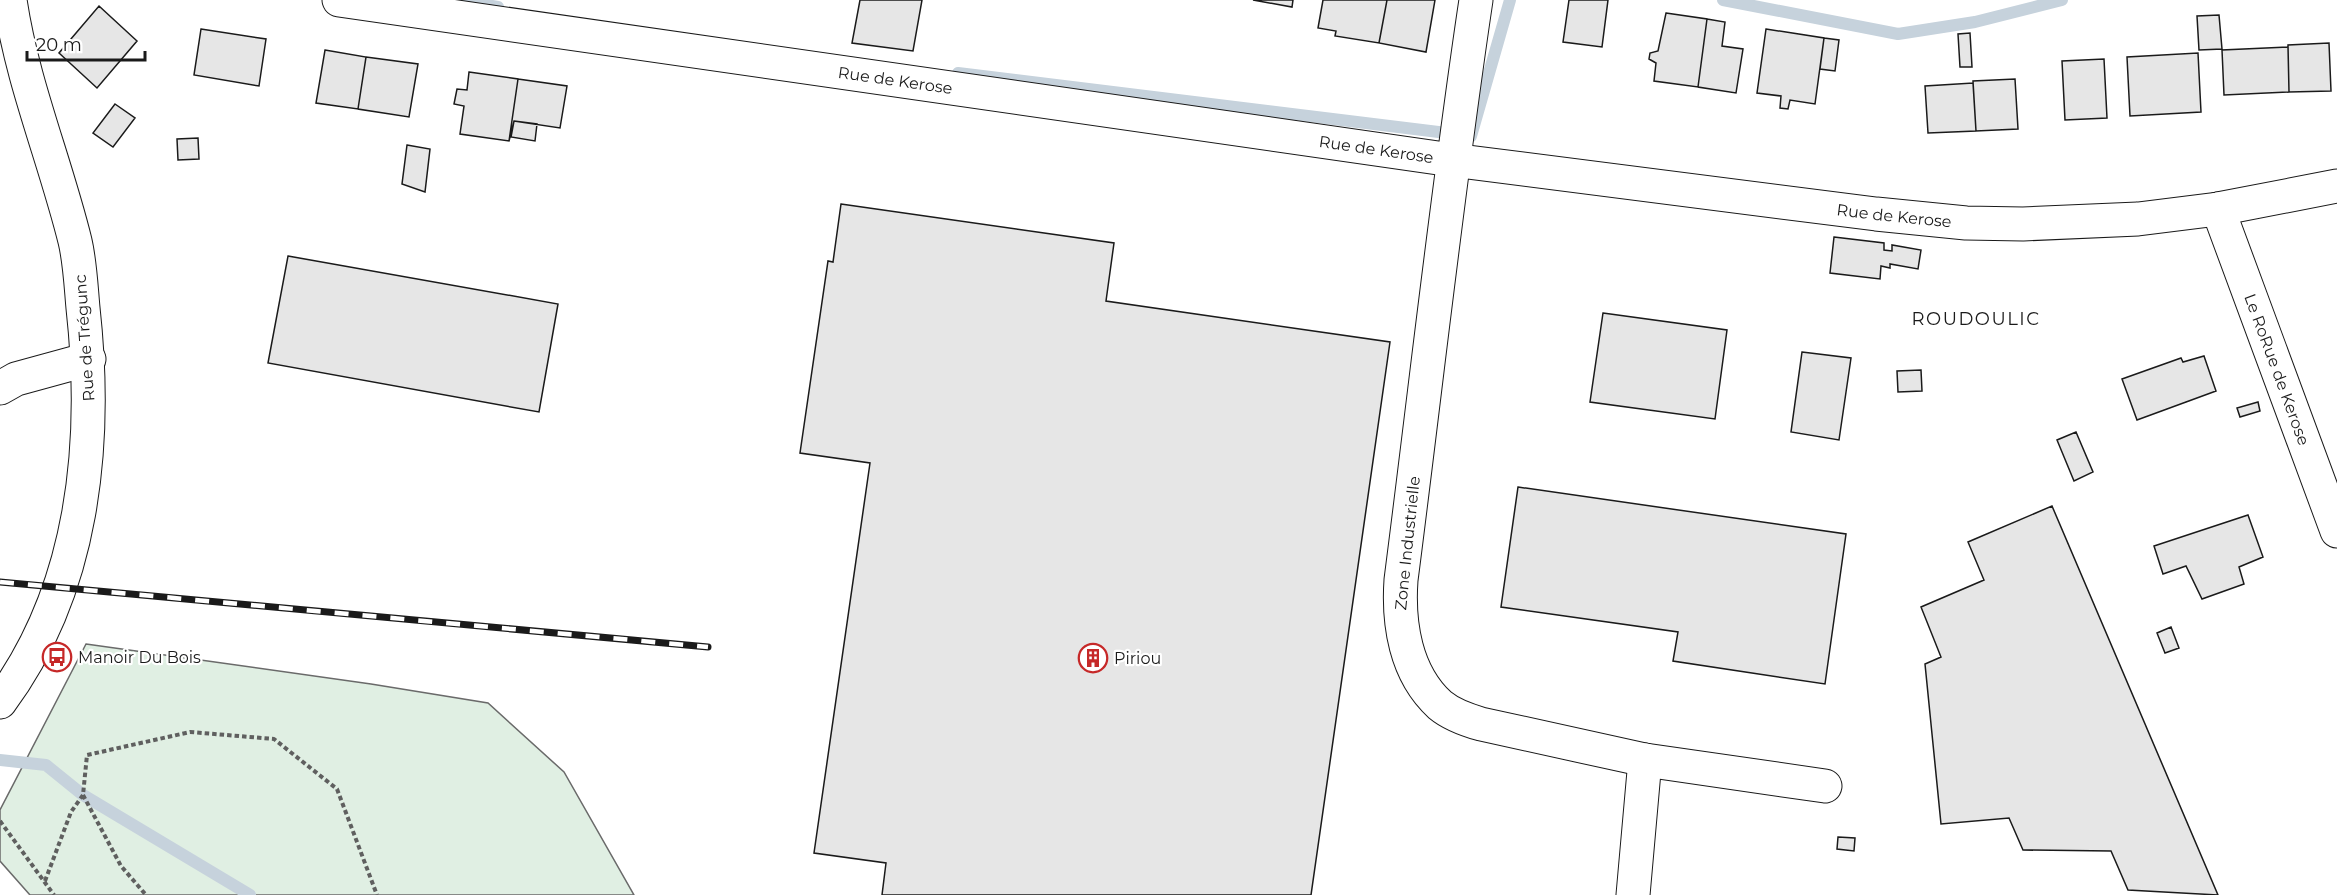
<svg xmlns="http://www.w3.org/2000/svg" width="2337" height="895" font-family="Montserrat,sans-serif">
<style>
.green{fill:#e0efe3;stroke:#6a6a6a;stroke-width:1.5}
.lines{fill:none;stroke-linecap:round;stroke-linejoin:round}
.stream{stroke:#c6d2dc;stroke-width:12}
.building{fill:#e6e6e6;stroke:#1a1a1a;stroke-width:1.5}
.minor-casing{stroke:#1a1a1a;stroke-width:35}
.major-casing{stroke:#1a1a1a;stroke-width:35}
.path{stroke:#5f5f5f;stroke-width:4;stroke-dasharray:4.5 3;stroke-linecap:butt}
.minor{stroke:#fff;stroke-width:33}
.major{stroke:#fff;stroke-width:33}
.rail-casing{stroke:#1a1a1a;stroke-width:7}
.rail{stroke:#fff;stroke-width:4.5;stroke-dasharray:14;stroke-linecap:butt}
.labels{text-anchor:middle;stroke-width:4.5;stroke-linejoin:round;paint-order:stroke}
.street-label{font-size:16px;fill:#1a1a1a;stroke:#fff}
.poi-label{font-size:16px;fill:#1a1a1a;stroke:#fff;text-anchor:start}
.neighbourhood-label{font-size:18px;letter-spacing:1.5px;fill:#1a1a1a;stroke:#fff}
</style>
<rect width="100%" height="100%" fill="#fff"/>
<path class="green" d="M 86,644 L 371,684 L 488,703 L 564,772 L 634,895 L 30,895 L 0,861 L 0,810 Z"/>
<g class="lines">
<path class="stream" d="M 460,0 L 498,7
M 1723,0 L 1898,34 L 1975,22 L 2062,0
M 958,73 L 1471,136 L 1510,0
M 0,760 L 46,765 L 83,795 L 250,895"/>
</g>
<path class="building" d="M 860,0 L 922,0 L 913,51 L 852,43 Z
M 1253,0 L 1293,0 L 1292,7 Z
M 1323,0 L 1387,0 L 1379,43 L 1335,36 L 1336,31 L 1318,28 Z
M 1387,0 L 1435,0 L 1426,52 L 1379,43 Z
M 1569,0 L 1608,0 L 1602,47 L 1563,42 Z
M 99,6 L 137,41 L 97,88 L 59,53 Z
M 1666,13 L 1707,19 L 1698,87 L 1654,81 L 1656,63 L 1649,59 L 1650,53 L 1658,51 Z
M 2219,15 L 2222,49 L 2199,50 L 2197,16 Z
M 1707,19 L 1725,22 L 1722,46 L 1743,49 L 1736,93 L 1698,87 Z
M 201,29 L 266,39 L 259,86 L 194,75 Z
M 1766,29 L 1824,38 L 1815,104 L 1790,100 L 1788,109 L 1780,108 L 1781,96 L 1757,93 Z
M 1970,33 L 1972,67 L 1960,67 L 1958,34 Z
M 1824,38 L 1839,40 L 1835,71 L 1820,69 Z
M 2329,43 L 2331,91 L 2289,92 L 2288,45 Z
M 2288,47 L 2289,92 L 2224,95 L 2222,50 Z
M 325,50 L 366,57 L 358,109 L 316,103 Z
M 2198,53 L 2201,112 L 2130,116 L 2127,57 Z
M 366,57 L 418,64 L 409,117 L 358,109 Z
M 2104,59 L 2107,118 L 2065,120 L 2062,61 Z
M 469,72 L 518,79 L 509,141 L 460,134 L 464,106 L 454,104 L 457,89 L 467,90 Z
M 518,79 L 567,86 L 560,128 L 514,121 L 509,141 Z
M 2015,79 L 2018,129 L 1976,131 L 1973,81 Z
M 1973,83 L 1976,131 L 1928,133 L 1925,86 Z
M 115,104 L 135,118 L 113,147 L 93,133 Z
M 514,121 L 537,124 L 535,141 L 511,137 Z
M 198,138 L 199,159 L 178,160 L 177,139 Z
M 407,145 L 430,149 L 425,192 L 402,184 Z
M 841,204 L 1114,243 L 1106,301 L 1390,342 L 1311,895 L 882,895 L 886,863 L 814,853 L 870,463 L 800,453 L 828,261 L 833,262 Z
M 1834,237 L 1884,243 L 1884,250 L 1892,251 L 1892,245 L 1921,250 L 1918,269 L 1890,264 L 1890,268 L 1881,266 L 1880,279 L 1830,273 Z
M 288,256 L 558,304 L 539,412 L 268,363 Z
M 1603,313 L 1727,330 L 1715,419 L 1590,402 Z
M 1802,352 L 1851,358 L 1839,440 L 1791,432 Z
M 2204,356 L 2216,391 L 2137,420 L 2122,379 L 2181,358 L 2183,362 Z
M 1921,370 L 1922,391 L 1898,392 L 1897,371 Z
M 2258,402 L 2260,411 L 2240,417 L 2237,408 Z
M 2076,432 L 2093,472 L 2074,481 L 2057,440 Z
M 1518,487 L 1846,534 L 1825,684 L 1673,661 L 1678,632 L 1501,607 Z
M 2052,506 L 2218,895 L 2128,890 L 2111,851 L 2023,850 L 2009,818 L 1941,824 L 1925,664 L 1941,657 L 1921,607 L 1984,580 L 1968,542 Z
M 2248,515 L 2263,557 L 2239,567 L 2244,584 L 2202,599 L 2186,566 L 2163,574 L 2154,546 Z
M 2171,627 L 2179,648 L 2165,653 L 2157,633 Z
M 1838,837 L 1855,838 L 1854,851 L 1837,849 Z"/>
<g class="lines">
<g class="minor-casing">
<g id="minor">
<path id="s1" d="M 339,0 L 1452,160 L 1876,214 L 1966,223 L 2023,224 L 2138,219 L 2218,209 L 2337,186"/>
<path d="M 1476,0 C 1447,193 1426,386 1401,580 C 1398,623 1405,673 1440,705 C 1452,715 1467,720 1481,724 L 1645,760 L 1825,786"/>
<path id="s2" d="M 2218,209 L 2337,531"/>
<path d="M 0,388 L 16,379 L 89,359"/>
<path d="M 1633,895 L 1645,760"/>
</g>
</g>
<g class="major-casing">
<path id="major" d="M 0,702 C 84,589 98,444 83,308 C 81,286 80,262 75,241 C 55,160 22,82 10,0"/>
</g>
<path class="path" d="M 83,795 L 121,866 L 146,895
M 0,821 L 54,895
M 45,881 L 71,812 L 83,795 L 87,755 L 190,732 L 274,739 L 337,789 L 377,895"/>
<use href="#minor" class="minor"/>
<use href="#major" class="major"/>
<g class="rail-casing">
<path id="rail" d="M 0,582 L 708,647"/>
</g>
<use href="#rail" class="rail"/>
</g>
<defs>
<g id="bus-ring" transform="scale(1.5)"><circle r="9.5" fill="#fff" stroke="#c62828" stroke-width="1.5"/><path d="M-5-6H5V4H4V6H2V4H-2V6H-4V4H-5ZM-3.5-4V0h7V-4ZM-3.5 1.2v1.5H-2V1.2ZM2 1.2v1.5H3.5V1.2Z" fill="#c62828"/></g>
<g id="building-ring" transform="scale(1.5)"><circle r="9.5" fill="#fff" stroke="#c62828" stroke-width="1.5"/><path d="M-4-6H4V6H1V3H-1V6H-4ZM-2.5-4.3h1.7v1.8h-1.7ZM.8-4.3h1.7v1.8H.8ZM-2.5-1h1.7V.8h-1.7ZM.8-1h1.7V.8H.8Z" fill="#c62828"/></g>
</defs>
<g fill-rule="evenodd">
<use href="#bus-ring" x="57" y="657"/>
<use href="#building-ring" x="1093" y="658"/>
</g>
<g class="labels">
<g class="street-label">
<text dy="6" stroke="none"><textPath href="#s1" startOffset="562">Rue de Kerose</textPath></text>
<text dy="6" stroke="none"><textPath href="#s1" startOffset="1048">Rue de Kerose</textPath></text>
<text dy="6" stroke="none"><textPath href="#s1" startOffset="1570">Rue de Kerose</textPath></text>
<text transform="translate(84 338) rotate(-94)" y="6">Rue de Trégunc</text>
<text dy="6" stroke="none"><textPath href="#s2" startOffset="171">Le RoRue de Kerose</textPath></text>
<text transform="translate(1407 543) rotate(-84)" y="6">Zone Industrielle</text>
</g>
<g class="poi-label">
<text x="78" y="663">Manoir Du Bois</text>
<text x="1114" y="664">Piriou</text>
</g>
<g class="neighbourhood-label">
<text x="1976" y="325">ROUDOULIC</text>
</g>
</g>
<path d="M27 51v9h118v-9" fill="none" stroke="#1a1a1a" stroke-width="3"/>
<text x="36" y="51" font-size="18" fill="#1a1a1a" stroke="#ffffff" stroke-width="4.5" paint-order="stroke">20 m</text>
</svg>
